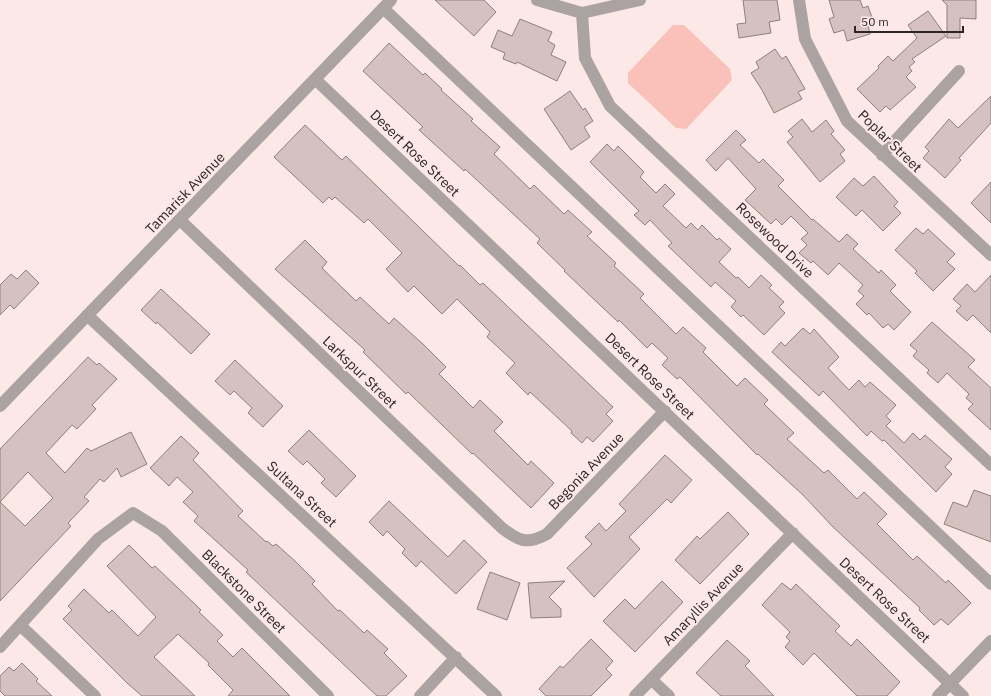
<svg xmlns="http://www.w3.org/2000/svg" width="991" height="696" font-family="'IBM Plex Sans',sans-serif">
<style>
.green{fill:#fac0ba}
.building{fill:#d5c1bf;stroke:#917f7d;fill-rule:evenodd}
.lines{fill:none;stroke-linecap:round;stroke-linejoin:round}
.minor{stroke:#aba3a2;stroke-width:12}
.labels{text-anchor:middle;stroke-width:4;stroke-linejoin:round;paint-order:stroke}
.street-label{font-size:14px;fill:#2c2524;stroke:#fce8e6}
</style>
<rect width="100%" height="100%" fill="#fce8e6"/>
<path class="green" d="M 673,25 L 684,25 L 730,69 L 732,80 L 686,129 L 676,128 L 628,83 L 628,73 Z"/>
<path class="building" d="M 435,0 L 484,0 L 496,12 L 474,36 Z
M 743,0 L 777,0 L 780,20 L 769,22 L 771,33 L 739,38 L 737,24 L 746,23 Z
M 829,0 L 860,0 L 863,8 L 868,6 L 874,23 L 868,25 L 870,34 L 847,41 L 844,30 L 834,33 L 829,19 L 834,17 Z
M 942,0 L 976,0 L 976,19 L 960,18 L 960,38 L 947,38 L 947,5 Z
M 928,11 L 946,36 L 912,59 L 915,62 L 909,67 L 912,71 L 906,77 L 916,87 L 890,110 L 886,106 L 880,112 L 857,89 L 879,68 L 878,66 L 888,56 L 893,61 L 917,38 L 908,25 Z
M 520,19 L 552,32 L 548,41 L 555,45 L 551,55 L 566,62 L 557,81 L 517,62 L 516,64 L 503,59 L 505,53 L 491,47 L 498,30 L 512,36 Z
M 389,43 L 423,75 L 425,73 L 442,89 L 441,90 L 473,119 L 471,121 L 500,147 L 494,154 L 530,189 L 534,185 L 564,214 L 568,210 L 592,232 L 587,236 L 616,263 L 614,266 L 644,294 L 640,298 L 676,334 L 683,327 L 706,348 L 703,352 L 737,386 L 745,378 L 768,400 L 764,404 L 794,433 L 787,439 L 824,473 L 828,470 L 857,499 L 864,492 L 887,514 L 877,524 L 913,560 L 917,556 L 946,583 L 948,580 L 971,603 L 948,625 L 941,619 L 934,625 L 919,610 L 920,608 L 832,526 L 803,495 L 758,454 L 757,455 L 680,377 L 677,379 L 662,365 L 668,358 L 652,343 L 647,348 L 619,320 L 618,322 L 564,271 L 565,270 L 537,243 L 540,239 L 465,169 L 464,171 L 419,130 L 423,127 L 363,71 Z
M 775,49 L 782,59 L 786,56 L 805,89 L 798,92 L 802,99 L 774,113 L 762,90 L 751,73 L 759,68 L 756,62 Z
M 570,91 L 583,110 L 585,108 L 593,121 L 584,127 L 590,137 L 571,150 L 544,109 Z
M 991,96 L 991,123 L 959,158 L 961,160 L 945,178 L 923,158 L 929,151 L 925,147 L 949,119 L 958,128 Z
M 802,119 L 812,132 L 826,120 L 834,131 L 831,134 L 845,150 L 840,154 L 845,161 L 820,182 L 787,142 L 793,137 L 788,131 Z
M 305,125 L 342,160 L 346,156 L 459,266 L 460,265 L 480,285 L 483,283 L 613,407 L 606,414 L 613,421 L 593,442 L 587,437 L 582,443 L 571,433 L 572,431 L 530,392 L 528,395 L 506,373 L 515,363 L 487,337 L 490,332 L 457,299 L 442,314 L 414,286 L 408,292 L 386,269 L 402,253 L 368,219 L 364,223 L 335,197 L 332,200 L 329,197 L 323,203 L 274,157 Z
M 736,130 L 746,140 L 740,145 L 759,163 L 763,159 L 784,180 L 778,186 L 812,220 L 813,219 L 839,242 L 847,234 L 858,244 L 853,249 L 879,273 L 881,270 L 896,285 L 890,291 L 911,312 L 894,330 L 888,324 L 883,328 L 869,313 L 867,315 L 856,304 L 864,296 L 858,291 L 863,285 L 839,263 L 828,275 L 813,261 L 811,263 L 799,253 L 807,245 L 801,239 L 808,233 L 791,216 L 782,225 L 776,219 L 771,224 L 745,200 L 756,189 L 728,158 L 716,171 L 706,160 Z
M 607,144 L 614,151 L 618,146 L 644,172 L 640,177 L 656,193 L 665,184 L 675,194 L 663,206 L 686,228 L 691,223 L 698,230 L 702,225 L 717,240 L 719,238 L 731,249 L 719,262 L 736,278 L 738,277 L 749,288 L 761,275 L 772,285 L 769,288 L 784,302 L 779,307 L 785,313 L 764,335 L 743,315 L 741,317 L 731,307 L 736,301 L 715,282 L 711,287 L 668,246 L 672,243 L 650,220 L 645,225 L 634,215 L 639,211 L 590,162 Z
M 874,176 L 898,202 L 894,206 L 901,213 L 883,231 L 862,210 L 856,216 L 836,197 L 854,178 L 863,186 Z
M 991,182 L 991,223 L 971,203 Z
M 916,228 L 923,234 L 928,229 L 955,254 L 947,262 L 955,269 L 933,291 L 915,273 L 917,271 L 895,250 Z
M 305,240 L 327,262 L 322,268 L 356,301 L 360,297 L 389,324 L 394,318 L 424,345 L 446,367 L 439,374 L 473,408 L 480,400 L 503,422 L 494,431 L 528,465 L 531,461 L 554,483 L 531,508 L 473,453 L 472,454 L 408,392 L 406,394 L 363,352 L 365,350 L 275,269 Z
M 26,270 L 39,283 L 14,309 L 10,305 L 0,315 L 0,285 L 11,274 L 17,279 Z
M 991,275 L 991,333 L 973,315 L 967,321 L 956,311 L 961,306 L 953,299 L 967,284 L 975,292 Z
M 161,289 L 210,334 L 191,354 L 157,322 L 156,324 L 141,310 Z
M 932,322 L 975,360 L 968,367 L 991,388 L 991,430 L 968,409 L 973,404 L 966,398 L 969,394 L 947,373 L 938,383 L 927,373 L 929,370 L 913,356 L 917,351 L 910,345 Z
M 803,328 L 810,334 L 814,329 L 839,357 L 828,368 L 849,390 L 859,380 L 865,387 L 870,382 L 896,405 L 886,416 L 891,421 L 886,426 L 904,443 L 913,433 L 920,440 L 925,435 L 952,459 L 945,467 L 952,474 L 936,492 L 884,440 L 882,441 L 871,431 L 867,436 L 823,391 L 819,396 L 772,352 L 781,342 L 785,346 Z
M 88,357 L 97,365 L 99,363 L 117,379 L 92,405 L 96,409 L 77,429 L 72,425 L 46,453 L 65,473 L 87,448 L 91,451 L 131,432 L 147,464 L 121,477 L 117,468 L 104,482 L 100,479 L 84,497 L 89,501 L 68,523 L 71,526 L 0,601 L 0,449 ZM 28,472 L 53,498 L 25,526 L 0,502 Z
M 235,360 L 283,406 L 263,427 L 248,413 L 252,408 L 234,391 L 230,395 L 215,381 Z
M 309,430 L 356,476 L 336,497 L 321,483 L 325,479 L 307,461 L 303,465 L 288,451 Z
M 181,436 L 199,453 L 193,460 L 243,511 L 238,516 L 266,542 L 267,541 L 273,546 L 276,544 L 295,561 L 315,581 L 312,584 L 338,611 L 340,610 L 364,633 L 367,630 L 388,649 L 384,653 L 407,676 L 386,696 L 377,696 L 246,572 L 248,570 L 194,521 L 198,516 L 183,502 L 193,492 L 177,477 L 169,486 L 150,468 Z
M 665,455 L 692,480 L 671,503 L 667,499 L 629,537 L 640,549 L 594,597 L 567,568 L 592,544 L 585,537 L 599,523 L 606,531 L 626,511 L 619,504 Z
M 974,490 L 991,496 L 991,542 L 944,524 L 953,502 L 967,507 Z
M 389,501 L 448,557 L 464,540 L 487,562 L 456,594 L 421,561 L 416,567 L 402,553 L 405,549 L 387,531 L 383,536 L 369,522 Z
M 728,512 L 749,534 L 700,584 L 675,560 L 697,536 L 700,539 Z
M 129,545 L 152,568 L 155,566 L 201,610 L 199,612 L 223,635 L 217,641 L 233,657 L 242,648 L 290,696 L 228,696 L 233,690 L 208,665 L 209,663 L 178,634 L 154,657 L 195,696 L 142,696 L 127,683 L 63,619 L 72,610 L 68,606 L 84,589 L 109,613 L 112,610 L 138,636 L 156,617 L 107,566 Z
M 490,572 L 520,583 L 507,620 L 477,609 Z
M 565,581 L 549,597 L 561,609 L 561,617 L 531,618 L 528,583 Z
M 662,581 L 683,602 L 635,652 L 603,621 L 625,599 L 635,609 Z
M 782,583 L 791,590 L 796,584 L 840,626 L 835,631 L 851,646 L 857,639 L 900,682 L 887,696 L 857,696 L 814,653 L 803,665 L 785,647 L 790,641 L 786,637 L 790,632 L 762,605 Z
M 591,639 L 613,661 L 606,669 L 612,675 L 591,696 L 546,696 L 539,689 L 560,666 L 563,668 Z
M 727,640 L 750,661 L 745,666 L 774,696 L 721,696 L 696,673 Z
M 22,663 L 38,679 L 36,681 L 52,696 L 5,696 L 0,691 L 0,676 L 9,667 L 14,671 Z"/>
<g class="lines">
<path class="minor" d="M 537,0 L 582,13 L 640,0
M 799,0 L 805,39 L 847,121 L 991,255
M 383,8 L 991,584
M 582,13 L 585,58 L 610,106 L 991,465
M 315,79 L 963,696
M 882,155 L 959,71
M 180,220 L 502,528 C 519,541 527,545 547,534 L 665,411
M 87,315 L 496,696
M 0,406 L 391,0
M 21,626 L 95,696
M 0,647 L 98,539 L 133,513 L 162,531 L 328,696
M 651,679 L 669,696
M 420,696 L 456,657
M 635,696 L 793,533
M 938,696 L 991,641"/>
</g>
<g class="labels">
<g class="street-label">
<text transform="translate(890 141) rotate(44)" y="5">Poplar Street</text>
<text transform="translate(415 153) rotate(44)" y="5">Desert Rose Street</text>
<text transform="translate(185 193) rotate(-46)" y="5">Tamarisk Avenue</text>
<text transform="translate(775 240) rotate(44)" y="5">Rosewood Drive</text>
<text transform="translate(360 372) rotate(44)" y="5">Larkspur Street</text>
<text transform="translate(650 376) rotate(44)" y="5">Desert Rose Street</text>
<text transform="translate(586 471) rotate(-46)" y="5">Begonia Avenue</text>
<text transform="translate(302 494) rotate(43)" y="5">Sultana Street</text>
<text transform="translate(244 591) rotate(45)" y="5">Blackstone Street</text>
<text transform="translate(885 600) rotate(43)" y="5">Desert Rose Street</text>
<text transform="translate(703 604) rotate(-46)" y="5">Amaryllis Avenue</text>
</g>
</g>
<path d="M855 26v6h108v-6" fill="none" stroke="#2c2524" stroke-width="2"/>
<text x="861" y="26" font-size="12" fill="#2c2524" stroke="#fce8e6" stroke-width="3" paint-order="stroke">50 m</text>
</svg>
